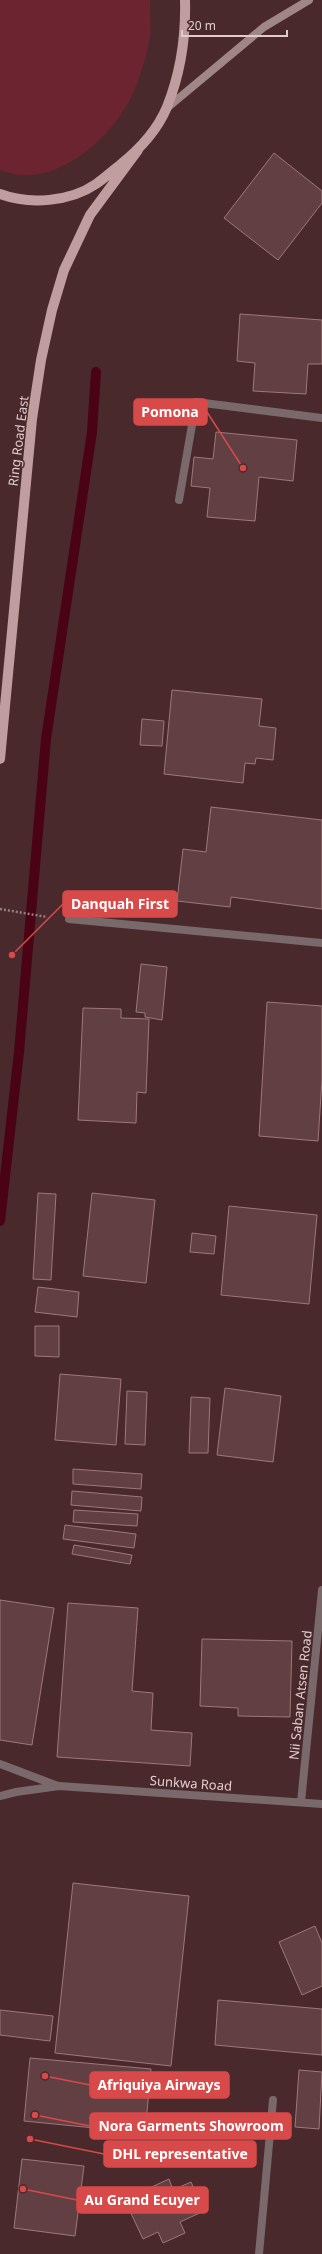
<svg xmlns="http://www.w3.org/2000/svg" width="322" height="2254" font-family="'Noto Sans',sans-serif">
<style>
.green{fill:#6b2430}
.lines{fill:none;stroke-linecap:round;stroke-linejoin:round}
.stream{stroke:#4a0215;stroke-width:10}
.building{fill:#623f42;stroke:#9e787b}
.path{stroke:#987d7f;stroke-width:2.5;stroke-dasharray:2 2;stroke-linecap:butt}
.service{stroke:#7a696a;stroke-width:8}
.minor{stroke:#7a696a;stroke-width:8}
.secondary{stroke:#a18688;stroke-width:8}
.primary{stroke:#c09d9f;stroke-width:10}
.labels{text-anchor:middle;stroke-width:3;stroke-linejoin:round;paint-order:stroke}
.street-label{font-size:13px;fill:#e1cccd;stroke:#4a292c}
.leader{fill:none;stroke:#d84949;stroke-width:1.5}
.callout-dot{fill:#d84949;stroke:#4a292c;stroke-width:1.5}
.callout{fill:#d84949;stroke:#d84949;stroke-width:1.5}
.callout-label{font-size:14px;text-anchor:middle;font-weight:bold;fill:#fff}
</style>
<rect width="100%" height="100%" fill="#4a292c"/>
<path class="green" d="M 0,0 L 150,0 C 150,12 151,25 150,36 C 148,52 142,71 136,86 C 118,135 54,193 0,170 Z"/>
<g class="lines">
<path class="stream" d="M 0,1221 L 19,1052 L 46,739 L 92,432 L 96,372"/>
</g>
<path class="building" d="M 274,153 L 322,191 L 322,203 L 278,260 L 224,218 Z
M 240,314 L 322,320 L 322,364 L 308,364 L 306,394 L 253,391 L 255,363 L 237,361 Z
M 216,432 L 297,440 L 293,481 L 259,477 L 255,521 L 207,517 L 210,488 L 191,486 L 194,457 L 213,459 Z
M 172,690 L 262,699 L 259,726 L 276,728 L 273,760 L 256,758 L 255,764 L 245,763 L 243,783 L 164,774 Z
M 142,719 L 164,721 L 162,746 L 140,745 Z
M 211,807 L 322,820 L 322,909 L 231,897 L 230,907 L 177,901 L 183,849 L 206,852 Z
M 141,964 L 167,967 L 162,1020 L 145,1017 L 145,1013 L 136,1012 Z
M 267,1002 L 322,1006 L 322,1080 L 318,1141 L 259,1136 Z
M 83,1008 L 121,1009 L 121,1018 L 149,1019 L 146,1093 L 137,1092 L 136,1123 L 78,1120 Z
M 38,1193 L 56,1194 L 51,1280 L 33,1279 Z
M 92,1193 L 155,1200 L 146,1283 L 83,1276 Z
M 229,1206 L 317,1215 L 309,1304 L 221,1295 Z
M 192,1233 L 216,1236 L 214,1254 L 190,1252 Z
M 38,1287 L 79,1292 L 77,1317 L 35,1312 Z
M 35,1326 L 59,1326 L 59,1357 L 35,1356 Z
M 60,1374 L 121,1379 L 116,1445 L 55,1440 Z
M 225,1388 L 281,1396 L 273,1462 L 217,1455 Z
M 127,1391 L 147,1392 L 145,1445 L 125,1444 Z
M 191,1397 L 210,1398 L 208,1453 L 189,1453 Z
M 73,1469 L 142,1474 L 141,1489 L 73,1484 Z
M 72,1491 L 142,1497 L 141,1511 L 71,1505 Z
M 74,1510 L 138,1514 L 137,1526 L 73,1522 Z
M 65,1525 L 136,1534 L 134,1548 L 63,1539 Z
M 74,1545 L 132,1555 L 130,1564 L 72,1554 Z
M 0,1600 L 54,1608 L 32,1745 L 0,1740 Z
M 68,1603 L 138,1608 L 132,1691 L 153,1693 L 151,1730 L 192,1733 L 190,1766 L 57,1757 Z
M 202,1639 L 292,1641 L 290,1717 L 238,1716 L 238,1708 L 200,1706 Z
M 73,1883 L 189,1896 L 171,2066 L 55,2053 Z
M 315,1926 L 322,1943 L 322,1986 L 302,1995 L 279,1942 Z
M 218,2000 L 322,2009 L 322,2055 L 215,2045 Z
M 0,2010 L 53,2016 L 50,2041 L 0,2035 Z
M 30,2058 L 151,2069 L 145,2133 L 24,2121 Z
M 299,2070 L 322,2072 L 319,2129 L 295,2127 Z
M 22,2159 L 84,2166 L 75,2236 L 14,2228 Z
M 169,2179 L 173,2190 L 191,2182 L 204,2211 L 180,2222 L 185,2233 L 163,2243 L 158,2232 L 143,2239 L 129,2209 L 147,2201 L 143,2191 Z"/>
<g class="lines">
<path class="path" d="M 0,909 L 47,917"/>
<path class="service" d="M 179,500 L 196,402 L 322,418"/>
<path class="minor" d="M 69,919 L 322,943
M 0,1764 L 58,1786
M 0,1796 L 16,1792 L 59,1786 L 322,1804
M 301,1802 L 322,1590
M 259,2254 L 273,2100"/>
<path class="secondary" d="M 167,108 L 264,27 L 309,0"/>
<path class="primary" d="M 0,194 C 29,205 70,202 96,184 C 105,178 112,171 120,165 C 140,149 157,131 167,107 C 181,72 186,37 185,0
M 0,759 L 32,419 L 41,360 L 52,310 L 64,270 L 90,215 L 138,150"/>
</g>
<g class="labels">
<g class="street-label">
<text transform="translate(18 441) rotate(-83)" y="5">Ring Road East</text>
<text transform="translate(300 1695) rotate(-84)" y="5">Nii Saban Atsen Road</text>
<text transform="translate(191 1783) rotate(4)" y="5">Sunkwa Road</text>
</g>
</g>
<path class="leader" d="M243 468L207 412M12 955L63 904M45 2076L90 2085M35 2115L90 2126M30 2139L104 2154M23 2189L77 2200"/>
<g class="callout-dot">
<circle cx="243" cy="468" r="4"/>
<circle cx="12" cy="955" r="4"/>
<circle cx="45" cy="2076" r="4"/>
<circle cx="35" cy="2115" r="4"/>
<circle cx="30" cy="2139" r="4"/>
<circle cx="23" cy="2189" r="4"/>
</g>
<g class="callout">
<rect x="134" y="399" width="73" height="26" rx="4"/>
<rect x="63" y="891" width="114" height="26" rx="4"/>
<rect x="90" y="2072" width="139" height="26" rx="4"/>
<rect x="90" y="2113" width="201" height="26" rx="4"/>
<rect x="104" y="2141" width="152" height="26" rx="4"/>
<rect x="77" y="2187" width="131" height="26" rx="4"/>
</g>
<g class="callout-label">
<text x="170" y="417">Pomona</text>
<text x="120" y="909">Danquah First</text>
<text x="159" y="2090">Afriquiya Airways</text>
<text x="191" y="2131">Nora Garments Showroom</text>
<text x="180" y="2159">DHL representative</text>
<text x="142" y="2205">Au Grand Ecuyer</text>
</g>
<path d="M182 30v6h105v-6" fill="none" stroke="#e1cccd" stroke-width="2"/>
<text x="188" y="30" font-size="12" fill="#e1cccd" stroke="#4a292c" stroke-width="3" paint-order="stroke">20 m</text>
</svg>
